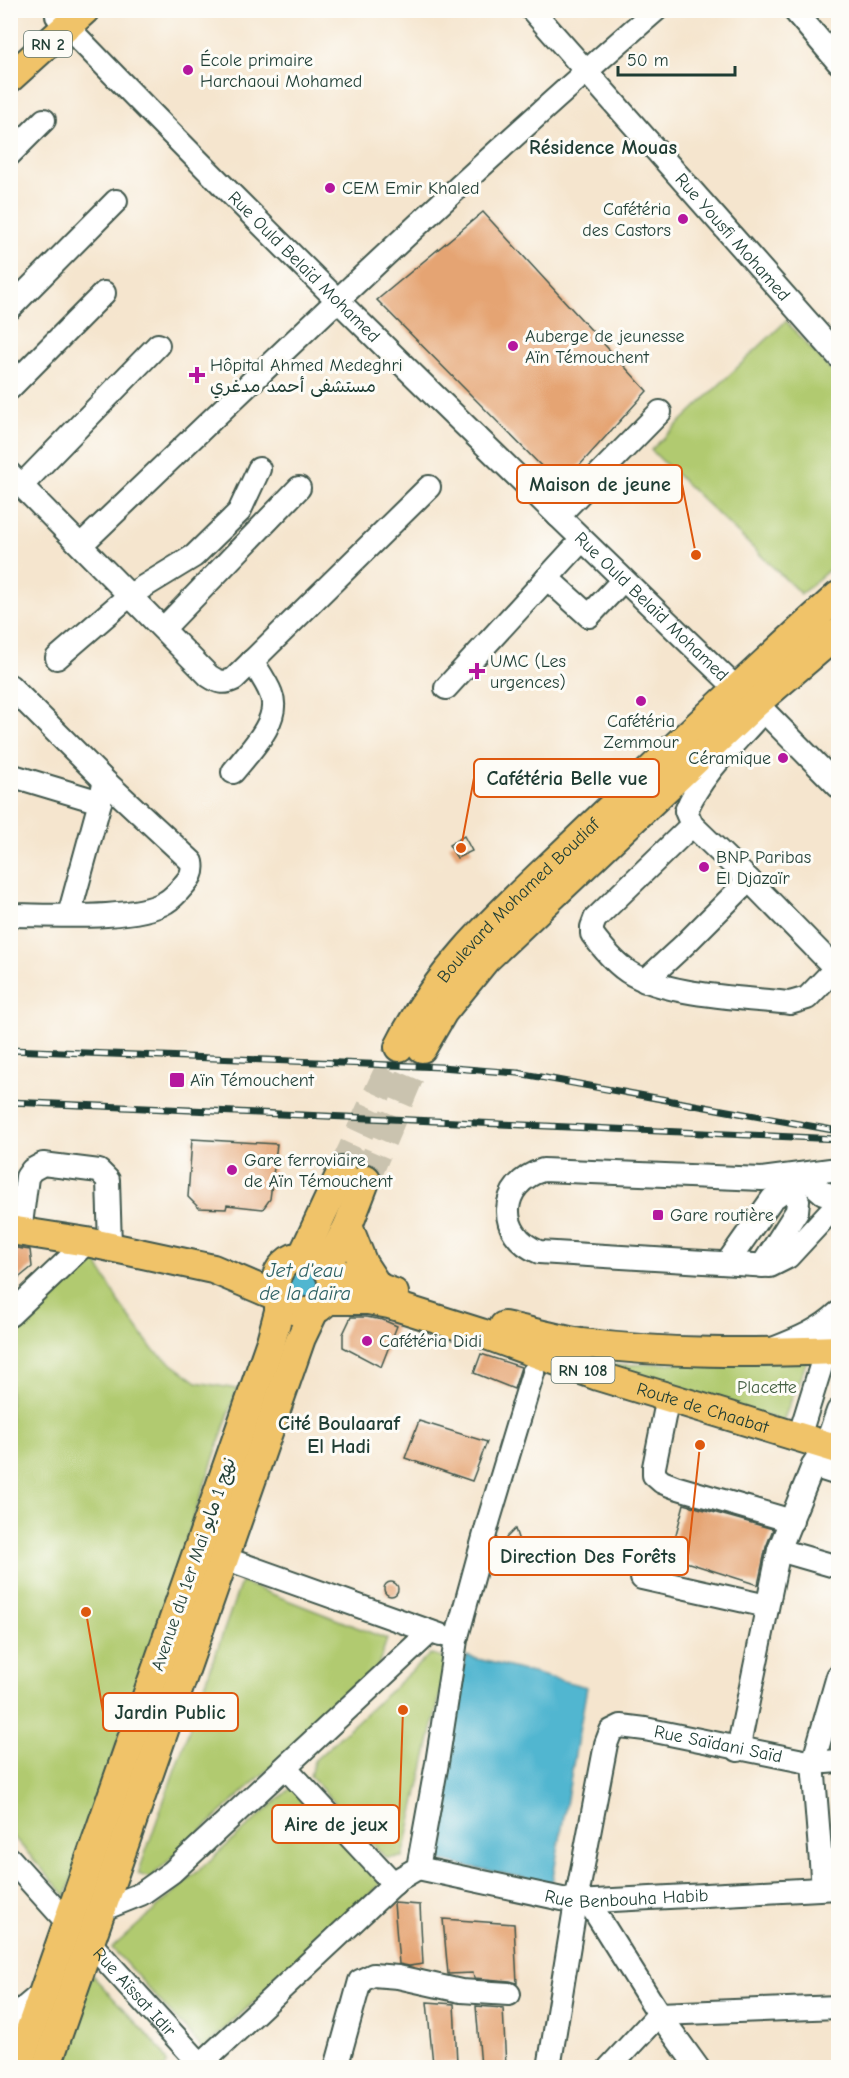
<svg xmlns="http://www.w3.org/2000/svg" width="849" height="2078" font-family="'Comic Neue','Playpen Sans Arabic',sans-serif">
<style>
.green{fill:#b1ca6f;stroke:#688452;stroke-width:1.5}
.water{fill:#51b6d0;stroke:#387a82;stroke-width:1.5}
.building{fill:#e5a473}
.lines{fill:none;stroke-linecap:round;stroke-linejoin:round}
.major-tunnel{stroke:#cac3af;stroke-width:28;stroke-dasharray:28 14;stroke-linecap:butt}
.minor-casing{stroke:#3f564b;stroke-width:26}
.major-casing{stroke:#3f564b;stroke-width:32}
.minor{stroke:#fff;stroke-width:22}
.major{stroke:#f0c369;stroke-width:28}
.rail-casing{stroke:#1f3d34;stroke-width:7}
.rail{stroke:#fdfcf7;stroke-width:4.5;stroke-dasharray:14;stroke-linecap:butt}
.poi-dot{fill:#b5179e;stroke:#fdfcf7;stroke-width:2}
.labels{text-anchor:middle;stroke-width:6;stroke-linejoin:round;paint-order:stroke}
.shield{fill:#fdfcf7;stroke:#62766e;stroke-width:1.5}
.shield-label{font-size:16px;font-weight:bold;fill:#1f3d34}
.poi-label{font-size:18px;fill:#1f3d34;stroke:#fdfcf7;text-anchor:start}
.street-label{font-size:18px;fill:#1f3d34;stroke:#fdfcf7}
.park-label{font-size:18px;fill:#446043;stroke:#fdfcf7}
.neighbourhood-label{font-size:20px;font-weight:bold;fill:#1f3d34;stroke:#fdfcf7}
.water-label{font-size:20px;font-style:italic;fill:#2e6163;stroke:#fdfcf7}
.leader{fill:none;stroke:#de580e;stroke-width:2}
.callout-dot{fill:#de580e;stroke:#fdfcf7;stroke-width:2}
.callout{fill:#fdfcf7;stroke:#de580e;stroke-width:2}
.callout-label{font-size:20px;text-anchor:middle;font-weight:bold;fill:#1f3d34}
</style>
<rect width="100%" height="100%" fill="#fdfcf7"/>
<filter id="ink" filterUnits="userSpaceOnUse"><feTurbulence type="fractalNoise" baseFrequency=".0167" numOctaves="2"/><feDisplacementMap in="SourceGraphic" scale="12" xChannelSelector="R" yChannelSelector="G"/><feConvolveMatrix kernelMatrix="1 2 1 2 8 2 1 2 1" color-interpolation-filters="sRGB"/></filter>
<filter id="wash" filterUnits="userSpaceOnUse"><feTurbulence type="fractalNoise" baseFrequency=".008" numOctaves="4" result="noise"/><feDisplacementMap in="SourceGraphic" scale="24" xChannelSelector="R" yChannelSelector="G"/><feGaussianBlur stdDeviation="1.35" result="paint"/><feColorMatrix in="noise" values="0 0 0 0 0 0 0 0 0 0 0 0 0 0 0 0 0 1.4 0 .05"/><feComposite in="paint" operator="in"/></filter>
<g filter="url(#wash)">
<rect width="100%" height="100%" fill="#f5e5ce"/>
<path class="green" d="M 786,321 L 838,378 L 838,562 L 801,594 L 651,450 Z
M 95,1259 L 120,1304 L 153,1350 L 197,1382 L 237,1389 L 66,1896 L 11,1834 L 10,1339 Z
M 808,1358 L 783,1421 L 599,1366 Z
M 241,1582 L 387,1639 L 377,1669 L 150,1878 L 138,1874 Z
M 430,1654 L 448,1660 L 403,1857 L 386,1858 L 310,1776 L 314,1761 Z
M 292,1787 L 381,1884 L 203,2049 L 112,1948 Z
M 92,1975 L 163,2052 L 167,2063 L 165,2068 L 50,2068 Z"/>
<path class="water" d="M 312,1262 L 326,1284 L 324,1290 L 309,1302 C 286,1303 277,1281 292,1265 Z
M 466,1656 L 587,1687 L 552,1883 L 425,1858 Z"/>
<g id="blocks">
<path class="building" d="M 483,212 L 647,391 L 561,486 L 377,300 Z
M 464,836 L 472,851 L 457,858 L 449,845 Z
M 192,1139 L 277,1144 L 270,1199 L 263,1209 L 227,1205 L 226,1209 L 199,1208 L 188,1197 Z
M 10,1247 L 30,1250 L 32,1267 L 10,1285 Z
M 351,1317 L 366,1317 L 383,1320 L 397,1326 L 381,1367 L 343,1347 L 343,1334 Z
M 481,1354 L 521,1367 L 514,1389 L 474,1373 Z
M 419,1421 L 487,1442 L 472,1481 L 405,1458 Z
M 684,1504 L 773,1529 L 766,1547 L 758,1585 L 670,1557 Z
M 515,1529 L 519,1541 L 517,1544 L 512,1546 L 507,1543 L 506,1538 Z
M384 1589a7 7 0 1 1 14 0a7 7 0 1 1-14 0Z
M 394,1903 L 420,1905 L 423,1964 L 409,1966 L 399,1964 Z
M 443,1919 L 514,1924 L 517,1983 L 510,1981 L 474,1978 L 473,1973 L 448,1974 Z
M 427,2002 L 454,2004 L 457,2062 L 433,2064 Z
M 476,2006 L 503,2008 L 506,2067 L 481,2067 Z"/>
</g>
</g>
<g filter="url(#ink)">
<use href="#blocks" fill-opacity="0" stroke="#3f564b" stroke-width="1.5"/>
<g class="lines">
<path class="major-tunnel" d="M 342,1171 L 399,1047
M 366,1179 L 422,1048"/>
<g class="minor-casing">
<g id="minor">
<path id="s1" d="M 532,10 L 838,356"/>
<path d="M 794,10 L 838,62"/>
<path id="s2" d="M 57,16 C 278,246 507,467 736,688 L 756,703 L 838,786"/>
<path d="M 10,154 L 44,120"/>
<path d="M 10,308 L 116,201"/>
<path d="M 10,388 L 104,293"/>
<path d="M 10,474 L 209,676 C 218,682 224,684 234,679 L 429,487"/>
<path d="M 22,485 L 158,345"/>
<path d="M 558,516 L 660,412"/>
<path d="M 81,545 C 270,364 458,182 656,10"/>
<path d="M 547,578 L 589,616 L 623,580"/>
<path d="M 164,628 L 299,488"/>
<path d="M 57,658 L 130,595 L 194,556 L 239,512 L 259,469"/>
<path d="M 10,686 L 105,781 L 192,862 C 194,873 190,878 183,886 C 178,892 173,898 166,902 C 135,921 49,915 10,915"/>
<path d="M 446,688 L 582,540"/>
<path d="M 757,718 C 732,746 700,776 686,811 L 692,825 L 595,919 L 592,927 L 592,934 C 601,946 611,959 623,968 C 657,996 746,998 790,1003 L 807,998 L 836,968"/>
<path d="M 233,772 C 248,753 282,720 271,694 C 267,683 259,672 252,661"/>
<path d="M 10,775 L 100,802 L 103,788"/>
<path d="M 692,825 L 749,880 L 838,971"/>
<path d="M 69,915 L 100,802"/>
<path d="M 645,981 L 684,945 L 749,880"/>
<path d="M 838,1169 L 762,1179 L 543,1170 C 498,1183 496,1235 539,1252 L 770,1266 L 788,1257 L 838,1203"/>
<path d="M 801,1174 L 823,1193 L 838,1196"/>
<path d="M 20,1232 L 27,1177 L 32,1170 L 43,1164 L 99,1171 L 108,1180 L 110,1246"/>
<path d="M 727,1263 L 772,1199 L 782,1192 L 793,1189 L 798,1201 L 797,1211 L 762,1266"/>
<path d="M 10,1315 L 87,1242"/>
<path d="M 775,1348 C 798,1339 820,1330 838,1313"/>
<path d="M 668,1397 L 654,1467 L 654,1475 L 662,1482 L 675,1487 L 792,1521"/>
<path d="M 799,1437 L 826,1350 L 838,1328"/>
<path d="M 813,1466 L 838,1474"/>
<path d="M 779,1550 L 838,1567"/>
<path d="M 224,1558 L 440,1635"/>
<path d="M 642,1578 L 767,1606"/>
<path d="M 738,1750 L 779,1550 L 813,1466 L 826,1445 L 838,1411"/>
<path d="M 286,1768 L 394,1884"/>
<path d="M 10,1859 L 67,1922"/>
<path id="s3" d="M 418,1868 L 576,1902 L 838,1888"/>
<path d="M 823,1888 L 813,1763 L 838,1676"/>
<path d="M 588,1901 L 659,2014 L 698,2068"/>
<path d="M 101,1910 L 141,1894 L 172,1872 L 430,1632"/>
<path id="s4" d="M 90,1943 L 204,2068"/>
<path d="M 10,2020 L 42,1993"/>
<path d="M 197,2068 L 399,1879 L 418,1868 L 437,1763 L 456,1640 L 489,1519 L 533,1373"/>
<path d="M 336,2068 L 360,1981 L 373,1975 L 398,1977 L 461,1991 L 509,1994"/>
<path id="s5" d="M 549,2068 L 576,1902 L 606,1744 L 611,1731 L 621,1726 L 645,1729 L 813,1763 L 838,1761"/>
<path d="M 609,2068 L 659,2014 L 838,2007"/>
</g>
</g>
<g class="major-casing">
<g id="major">
<path d="M 10,78 L 85,10"/>
<path id="s6" d="M 399,1047 C 440,963 513,902 579,838 C 665,756 750,675 838,596"/>
<path d="M 422,1048 L 443,1012 L 486,959 L 756,703 L 838,633"/>
<path d="M 348,1226 L 363,1264 L 378,1287"/>
<path d="M 10,1230 L 87,1242 L 213,1269 L 279,1297"/>
<circle cx="304" cy="1284" r="28"/>
<path d="M 302,1257 L 342,1171"/>
<path d="M 326,1267 L 348,1226 L 366,1179"/>
<path d="M 327,1269 L 394,1293"/>
<path id="s7" d="M 327,1300 L 368,1300 L 389,1304 L 481,1333 L 598,1376 L 838,1449"/>
<path d="M 504,1326 C 529,1331 555,1339 581,1343 C 666,1354 753,1353 838,1350"/>
<path d="M 17,2068 L 271,1341 L 279,1311 L 279,1298"/>
<path d="M 46,2068 L 301,1338 L 314,1311"/>
</g>
</g>
<use href="#minor" class="minor"/>
<use href="#major" class="major"/>
<g class="rail-casing">
<path id="rail" d="M 10,1050 L 441,1067 L 518,1073 L 838,1131
M 10,1102 L 838,1139"/>
</g>
<use href="#rail" class="rail"/>
</g>
</g>
<g class="poi-dot">
<circle cx="188" cy="70" r="6"/>
<circle cx="330" cy="188" r="6"/>
<circle cx="683" cy="219" r="6"/>
<circle cx="513" cy="346" r="6"/>
<path d="M194 366h6v6h6v6h-6v6h-6v-6h-6v-6h6z"/>
<path d="M474 662h6v6h6v6h-6v6h-6v-6h-6v-6h6z"/>
<circle cx="641" cy="701" r="6"/>
<circle cx="783" cy="758" r="6"/>
<circle cx="704" cy="867" r="6"/>
<rect x="169" y="1072" width="16" height="16" rx="3"/>
<circle cx="232" cy="1170" r="6"/>
<rect x="652" y="1209" width="12" height="12" rx="3"/>
<circle cx="367" cy="1341" r="6"/>
</g>
<g class="labels">
<g class="shield">
<rect x="24" y="31" width="48" height="26" rx="4.5"/>
<rect x="551.5" y="1357" width="63" height="26" rx="4.5"/>
</g>
<g class="shield-label">
<text x="48" y="50">RN 2</text>
<text x="583" y="1376">RN 108</text>
</g>
<g class="poi-label">
<text x="200" y="66">École primaire<tspan x="200" dy="21">Harchaoui Mohamed</tspan></text>
<text x="342" y="194">CEM Emir Khaled</text>
<text x="671" y="215" text-anchor="end">Cafétéria<tspan x="671" dy="21">des Castors</tspan></text>
<text x="525" y="342">Auberge de jeunesse<tspan x="525" dy="21">Aïn Témouchent</tspan></text>
<text x="210" y="371">Hôpital Ahmed Medeghri<tspan x="210" dy="21">مستشفى أحمد مدغري</tspan></text>
<text x="490" y="667">UMC (Les<tspan x="490" dy="21">urgences)</tspan></text>
<text x="641" y="727" text-anchor="middle">Cafétéria<tspan x="641" dy="21">Zemmour</tspan></text>
<text x="771" y="764" text-anchor="end">Céramique</text>
<text x="716" y="863">BNP Paribas<tspan x="716" dy="21">El Djazaïr</tspan></text>
<text x="190" y="1086">Aïn Témouchent</text>
<text x="244" y="1166">Gare ferroviaire<tspan x="244" dy="21">de Aïn Témouchent</tspan></text>
<text x="670" y="1221">Gare routière</text>
<text x="379" y="1347">Cafétéria Didi</text>
</g>
<g class="street-label">
<text dy="6" stroke="none"><textPath href="#s1" startOffset="303">Rue Yousfi Mohamed</textPath></text>
<text dy="6" stroke="none"><textPath href="#s2" startOffset="352">Rue Ould Belaïd Mohamed</textPath></text>
<text dy="6" stroke="none"><textPath href="#s2" startOffset="838">Rue Ould Belaïd Mohamed</textPath></text>
<text dy="6" stroke="none"><textPath href="#s6" startOffset="190">Boulevard Mohamed Boudiaf</textPath></text>
<text dy="6" stroke="none"><textPath href="#s7" startOffset="393">Route de Chaabat</textPath></text>
<text transform="translate(193 1564) rotate(-71)" y="6">Avenue du 1er Mai نهج 1 مايو</text>
<text dy="6" stroke="none"><textPath href="#s5" startOffset="453">Rue Saïdani Saïd</textPath></text>
<text dy="6" stroke="none"><textPath href="#s3" startOffset="212">Rue Benbouha Habib</textPath></text>
<text dy="6" stroke="none"><textPath href="#s4" startOffset="66">Rue Aïssat Idir</textPath></text>
</g>
<g class="park-label">
<text x="767" y="1393">Placette</text>
</g>
<g class="neighbourhood-label">
<text x="603" y="154">Résidence Mouas</text>
<text x="339" y="1430">Cité Boulaaraf<tspan x="339" dy="23">El Hadi</tspan></text>
</g>
<g class="water-label">
<text x="305" y="1277">Jet d'eau<tspan x="305" dy="23">de la daïra</tspan></text>
</g>
</g>
<path class="leader" d="M696 555L682 484M461 848L474 778M700 1445L688 1556M86 1612L103 1712M403 1710L399 1824"/>
<g class="callout-dot">
<circle cx="696" cy="555" r="6"/>
<circle cx="461" cy="848" r="6"/>
<circle cx="700" cy="1445" r="6"/>
<circle cx="86" cy="1612" r="6"/>
<circle cx="403" cy="1710" r="6"/>
</g>
<g class="callout">
<rect x="517" y="465" width="165" height="38" rx="6"/>
<rect x="474" y="759" width="185" height="38" rx="6"/>
<rect x="489" y="1537" width="199" height="38" rx="6"/>
<rect x="103" y="1693" width="135" height="38" rx="6"/>
<rect x="272" y="1805" width="127" height="38" rx="6"/>
</g>
<g class="callout-label">
<text x="600" y="491">Maison de jeune</text>
<text x="567" y="785">Cafétéria Belle vue</text>
<text x="588" y="1563">Direction Des Forêts</text>
<text x="170" y="1719">Jardin Public</text>
<text x="336" y="1831">Aire de jeux</text>
</g>
<rect width="849" height="2078" fill="none" stroke="#fdfcf7" stroke-width="36"/>
<path d="M618 66v9h117v-9" fill="none" stroke="#1f3d34" stroke-width="3"/>
<text x="627" y="66" font-size="18" fill="#1f3d34" stroke="#fdfcf7" stroke-width="4.5" paint-order="stroke">50 m</text>
</svg>
